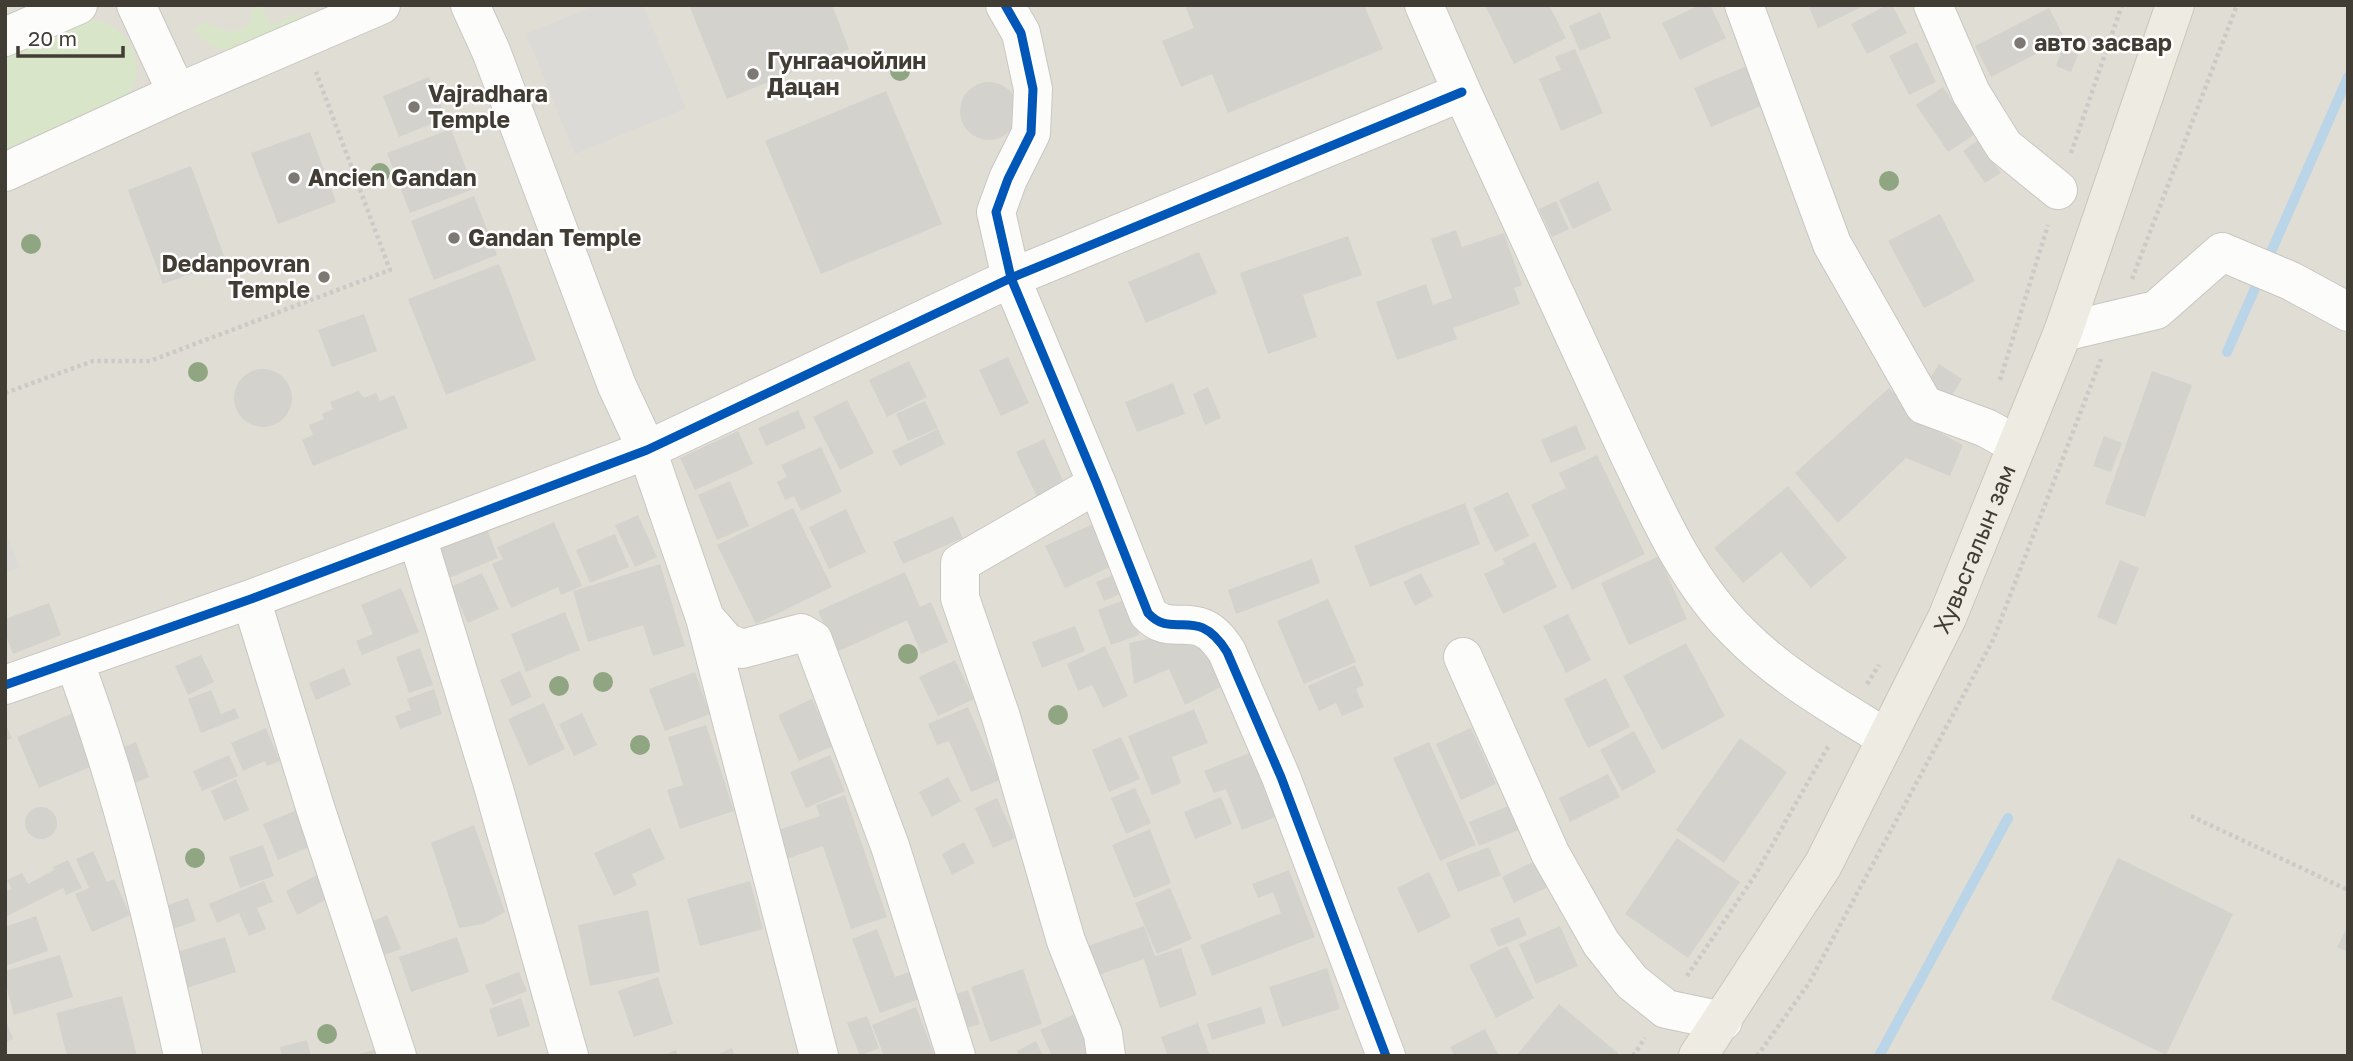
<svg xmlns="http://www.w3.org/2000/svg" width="2353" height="1061" font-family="'Golos Text',sans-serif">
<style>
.residential{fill:#e0ddd4}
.green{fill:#d9e5c8}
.parking{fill:#dbdad6}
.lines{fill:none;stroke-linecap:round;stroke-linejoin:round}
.stream{stroke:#bad5e7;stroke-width:10}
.building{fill:#d4d2cd}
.minor-casing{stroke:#c9c7c2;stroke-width:40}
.major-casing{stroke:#cdc6b6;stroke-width:40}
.path{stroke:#cbcac6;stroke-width:4.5;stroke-dasharray:3.5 3.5;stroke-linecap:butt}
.minor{stroke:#fcfcfb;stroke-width:38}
.major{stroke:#eeebe3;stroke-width:38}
.cycleway-casing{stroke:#fff;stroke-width:13}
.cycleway{stroke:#0057b8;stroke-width:9}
.tree{fill:#90a581}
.poi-dot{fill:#7d7972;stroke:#fff;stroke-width:2.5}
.labels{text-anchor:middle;stroke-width:5;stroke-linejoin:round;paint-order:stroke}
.poi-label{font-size:23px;font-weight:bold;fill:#413c34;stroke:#fff;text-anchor:start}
.street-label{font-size:23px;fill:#413c34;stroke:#fff}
</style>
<rect width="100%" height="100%" fill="#ecebe6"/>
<path class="residential" d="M 5,5 L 2348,5 L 2348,1056 L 5,1056 Z"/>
<path class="green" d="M 254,5 L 261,5 L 271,26 L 300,13 L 305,24 L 236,52 C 217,50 205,43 193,29 L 207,22 C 222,33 236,35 250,23 Z
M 91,19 C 115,22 138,44 137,69 C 137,79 132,87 127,95 L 5,155 L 5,52 L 80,20 Z"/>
<path class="parking" d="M 596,5 L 643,5 L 686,108 L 575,154 L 526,34 Z
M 5,531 L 20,567 L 5,573 Z"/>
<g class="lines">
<path class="stream" d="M 2227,352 L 2348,77
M 1879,1056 L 2008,818"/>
</g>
<path class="building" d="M 689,5 L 832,5 L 849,49 L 727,99 Z
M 1185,5 L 1364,5 L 1383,49 L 1228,113 L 1212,74 L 1181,87 L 1162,41 L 1194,28 Z
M 1485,5 L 1549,5 L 1566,38 L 1514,64 Z
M 1700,5 L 1710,5 L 1726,38 L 1680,60 L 1662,23 Z
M 1808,5 L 1866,5 L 1818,28 Z
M 1887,5 L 1892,5 L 1907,33 L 1867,54 L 1851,24 Z
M 2049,8 L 2065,39 L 1991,77 L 1975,46 Z
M 1600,12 L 1611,38 L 1580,51 L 1569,26 Z
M 1917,42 L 1936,82 L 1909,95 L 1889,56 Z
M 2063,48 L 2078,55 L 2071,72 L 2056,66 Z
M 1575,49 L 1603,113 L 1561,131 L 1539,79 L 1561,70 L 1555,57 Z
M 1747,66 L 1763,105 L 1711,127 L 1694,88 Z
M 429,77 L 446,118 L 399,137 L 383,96 Z
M960 111a29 29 0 1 1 58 0a29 29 0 1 1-58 0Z
M 1943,87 L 1975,134 L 1948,152 L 1916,105 Z
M 886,91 L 942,224 L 821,274 L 765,141 Z
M 451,129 L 474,189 L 410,213 L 387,153 Z
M 310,132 L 336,202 L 278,224 L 251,153 Z
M 1978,140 L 2001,173 L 1985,183 L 1963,151 Z
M 191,166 L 226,261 L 163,284 L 128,190 Z
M 1598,181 L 1612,210 L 1573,229 L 1559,200 Z
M 474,196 L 497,255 L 434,280 L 411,221 Z
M 1556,201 L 1569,229 L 1552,237 L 1539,209 Z
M 1940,214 L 1975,281 L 1924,308 L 1888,241 Z
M 1456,230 L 1462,247 L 1504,233 L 1522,285 L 1514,288 L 1520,304 L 1453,328 L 1457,339 L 1397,360 L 1376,302 L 1426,284 L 1433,305 L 1452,298 L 1431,239 Z
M 1348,236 L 1362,275 L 1303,295 L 1317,337 L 1268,354 L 1240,273 Z
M 1199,252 L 1217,293 L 1146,323 L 1128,282 Z
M 499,264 L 536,360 L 446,395 L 408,299 Z
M 364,314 L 377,351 L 332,367 L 318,330 Z
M 1008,357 L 1029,403 L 1001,416 L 979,370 Z
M 909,361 L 927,397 L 887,417 L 869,380 Z
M 1939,364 L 1962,379 L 1948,401 L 1925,386 Z
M234 398a29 29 0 1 1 58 0a29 29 0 1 1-58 0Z
M 2152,371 L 2192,385 L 2145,517 L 2105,504 Z
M 1173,383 L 1185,414 L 1137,432 L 1125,402 Z
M 1208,387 L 1221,418 L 1205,425 L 1193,394 Z
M 1889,388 L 1924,424 L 1963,445 L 1950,476 L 1906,458 L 1838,523 L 1795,473 Z
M 358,391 L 364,398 L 376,393 L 380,401 L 394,395 L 408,428 L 313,466 L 302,440 L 313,435 L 309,425 L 324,419 L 322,414 L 333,409 L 330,402 Z
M 847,400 L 874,453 L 840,470 L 813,417 Z
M 925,401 L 938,428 L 908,441 L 896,414 Z
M 798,410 L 806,428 L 766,446 L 758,428 Z
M 1576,425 L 1586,449 L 1551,463 L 1541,440 Z
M 938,429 L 945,444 L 900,466 L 892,451 Z
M 738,431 L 753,464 L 695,490 L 680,458 Z
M 2104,436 L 2122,443 L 2111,472 L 2093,466 Z
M 1044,439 L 1066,487 L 1038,499 L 1016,452 Z
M 821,447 L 842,492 L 801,511 L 794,496 L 785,500 L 777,482 L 787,477 L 781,465 Z
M 1597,455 L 1645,554 L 1572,590 L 1531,505 L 1566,488 L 1559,473 Z
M 730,481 L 749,526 L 717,540 L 698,495 Z
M 1788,486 L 1847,558 L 1811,588 L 1781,552 L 1743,583 L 1714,548 Z
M 1508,492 L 1529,536 L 1495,552 L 1473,508 Z
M 1465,503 L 1480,544 L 1370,587 L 1354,546 Z
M 793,508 L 832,587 L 756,624 L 717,545 Z
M 846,509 L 866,552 L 829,569 L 809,527 Z
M 638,515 L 657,557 L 635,567 L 615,525 Z
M 953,516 L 963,538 L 903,564 L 893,542 Z
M 554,522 L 582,586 L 561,595 L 558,587 L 511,608 L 492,564 L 503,559 L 497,547 Z
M 1095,523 L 1114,565 L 1065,588 L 1045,546 Z
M 486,526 L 498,558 L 449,578 L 436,547 Z
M 615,534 L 629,567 L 590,583 L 576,550 Z
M 1535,542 L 1557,587 L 1503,614 L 1484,574 L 1505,564 L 1502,559 Z
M 1659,556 L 1687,619 L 1629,645 L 1601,583 Z
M 1312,559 L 1320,583 L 1236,614 L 1228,590 Z
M 2120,560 L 2139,568 L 2116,625 L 2097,617 Z
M 660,564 L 685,646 L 653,656 L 643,625 L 588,642 L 573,591 Z
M 905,572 L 920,607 L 931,602 L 948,642 L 921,654 L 907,620 L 837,652 L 818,611 Z
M 482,573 L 499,609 L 468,623 L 451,587 Z
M 1421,573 L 1433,596 L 1415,606 L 1403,582 Z
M 1116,574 L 1124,592 L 1104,601 L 1096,582 Z
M 401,588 L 419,632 L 362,655 L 356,641 L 373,634 L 361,605 Z
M 1126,599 L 1139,635 L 1111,645 L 1098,610 Z
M 1328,599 L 1356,662 L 1304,684 L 1277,621 Z
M 49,603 L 61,635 L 13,654 L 7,638 L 5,639 L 5,619 Z
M 565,612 L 580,650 L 526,672 L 511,634 Z
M 1568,614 L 1591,660 L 1566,673 L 1543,626 Z
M 1075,626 L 1085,651 L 1042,668 L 1032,642 Z
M 1157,637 L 1178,637 L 1203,650 L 1213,663 L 1223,686 L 1185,705 L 1169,669 L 1134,684 L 1129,643 Z
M 1686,643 L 1725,716 L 1662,750 L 1623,676 Z
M 1105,646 L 1128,696 L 1103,708 L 1092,685 L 1078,691 L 1067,664 Z
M 420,648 L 433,685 L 409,693 L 396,657 Z
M 201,655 L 214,682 L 188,695 L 175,666 Z
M 955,660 L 974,699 L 938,716 L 919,677 Z
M 1355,665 L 1364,685 L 1356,689 L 1364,707 L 1342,716 L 1336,703 L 1319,711 L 1308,686 Z
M 344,668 L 351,685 L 316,700 L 309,683 Z
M 520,671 L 532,697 L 512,706 L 500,680 Z
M 695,672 L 710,714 L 665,731 L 649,689 Z
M 1606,678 L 1630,727 L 1588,748 L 1564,699 Z
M 434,689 L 442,714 L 400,729 L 395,716 L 411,710 L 407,699 Z
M 211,690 L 221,714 L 235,708 L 239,718 L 201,733 L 188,699 Z
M 812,699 L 833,746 L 799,761 L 778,715 Z
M 544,703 L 565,749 L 529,766 L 508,719 Z
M 968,707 L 1000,780 L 971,792 L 949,741 L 937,745 L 928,724 Z
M 1194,709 L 1208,743 L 1172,757 L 1181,783 L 1152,795 L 1128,736 Z
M 80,710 L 102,762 L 39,788 L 17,737 Z
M 582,713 L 597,745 L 574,756 L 559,724 Z
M 5,723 L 12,738 L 5,741 Z
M 706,725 L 734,811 L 680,829 L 667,790 L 683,785 L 668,737 Z
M 266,728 L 280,761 L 267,766 L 265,761 L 243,771 L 231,743 Z
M 1471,728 L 1496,784 L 1461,800 L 1436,744 Z
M 1634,731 L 1656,772 L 1622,791 L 1600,750 Z
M 1121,737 L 1140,779 L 1109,792 L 1092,750 Z
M 1740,738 L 1787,772 L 1724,863 L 1676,830 Z
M 136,742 L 149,777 L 132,784 L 118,749 Z
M 1429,742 L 1476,845 L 1440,861 L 1393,758 Z
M 1252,752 L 1278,816 L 1242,830 L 1226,789 L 1214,793 L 1204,771 Z
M 229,755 L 238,776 L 202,791 L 193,771 Z
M 830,755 L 845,791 L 806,808 L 790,772 Z
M 1608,774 L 1620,797 L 1570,822 L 1559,798 Z
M 948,777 L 961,801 L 932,817 L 919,792 Z
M 236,779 L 249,810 L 224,821 L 211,791 Z
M 1135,788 L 1151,823 L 1126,834 L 1111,798 Z
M 845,795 L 887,917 L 851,929 L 823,846 L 781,861 L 772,832 L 820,816 L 816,805 Z
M 1221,797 L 1232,824 L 1195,839 L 1184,812 Z
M 997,798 L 1015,838 L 993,848 L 975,808 Z
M 1516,803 L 1526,827 L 1479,846 L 1469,822 Z
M25 823a16 16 0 1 1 32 0a16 16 0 1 1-32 0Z
M 297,810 L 312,846 L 278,860 L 263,824 Z
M 474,825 L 505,912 L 483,924 L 459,928 L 431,843 Z
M 650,828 L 665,859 L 632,874 L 637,885 L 614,896 L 594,853 Z
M 1150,829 L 1171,883 L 1134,898 L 1112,845 Z
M 1677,838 L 1740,882 L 1688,958 L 1625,914 Z
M 964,842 L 975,863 L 952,875 L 942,854 Z
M 263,845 L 274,876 L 240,888 L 229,857 Z
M 1489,847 L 1501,875 L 1458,892 L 1446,863 Z
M 93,851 L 107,882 L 114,879 L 130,915 L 92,932 L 75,894 L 89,888 L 76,859 Z
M 2118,858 L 2233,914 L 2166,1055 L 2051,999 Z
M 68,860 L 82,888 L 66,895 L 63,888 L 7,916 L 5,892 L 12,889 L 7,880 L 22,873 L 28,884 L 54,870 L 53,867 Z
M 1535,861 L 1548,887 L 1514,903 L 1502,877 Z
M 1289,870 L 1315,937 L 1212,976 L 1200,945 L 1281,913 L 1273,892 L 1258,898 L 1252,884 Z
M 1429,872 L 1451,917 L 1418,933 L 1397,888 Z
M 317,875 L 329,898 L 297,915 L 286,891 Z
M 264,881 L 273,902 L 257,908 L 266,929 L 249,936 L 239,913 L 217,923 L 209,904 Z
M 750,881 L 763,929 L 700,946 L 687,899 Z
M 1170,888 L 1192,939 L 1157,954 L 1135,903 Z
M 188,898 L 196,921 L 170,930 L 162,907 Z
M 648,910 L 660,972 L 590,986 L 578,925 Z
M 387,915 L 401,949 L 379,957 L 366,924 Z
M 36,916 L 48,951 L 5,966 L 5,927 Z
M 1519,917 L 1527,935 L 1498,947 L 1490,929 Z
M 1144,926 L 1155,956 L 1181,948 L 1197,995 L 1160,1008 L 1144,959 L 1090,978 L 1080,949 Z
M 1560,926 L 1578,966 L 1536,984 L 1519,944 Z
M 2348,926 L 2348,952 L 2337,947 Z
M 877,929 L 895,977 L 909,972 L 919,999 L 880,1013 L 852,939 Z
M 225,937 L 236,972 L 187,988 L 177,952 Z
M 457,937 L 469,972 L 411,992 L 399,957 Z
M 1507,946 L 1534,998 L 1496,1018 L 1469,965 Z
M 60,955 L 73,997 L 14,1015 L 5,982 L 5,971 Z
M 1327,968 L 1340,1009 L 1282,1027 L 1269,987 Z
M 1023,969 L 1042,1024 L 990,1042 L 971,987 Z
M 519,972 L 527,991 L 493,1005 L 485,985 Z
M 658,977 L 673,1024 L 634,1037 L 618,991 Z
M 968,990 L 980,1024 L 960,1030 L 948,997 Z
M 122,996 L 137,1056 L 67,1056 L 56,1013 Z
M 521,998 L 530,1026 L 498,1037 L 489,1009 Z
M 1559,1004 L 1618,1053 L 1616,1056 L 1516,1056 Z
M 916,1007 L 934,1054 L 884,1056 L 872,1025 Z
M 1261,1007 L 1266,1023 L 1212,1040 L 1207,1024 Z
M 1081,1011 L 1102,1056 L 1052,1056 L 1040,1030 Z
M 867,1016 L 879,1048 L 860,1056 L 847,1023 Z
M 5,1018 L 13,1039 L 5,1042 Z
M 1198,1023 L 1210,1056 L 1168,1056 L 1161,1037 Z
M 1485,1029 L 1499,1056 L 1455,1056 L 1450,1047 Z
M 307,1040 L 311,1056 L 282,1056 L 280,1047 Z
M 1036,1041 L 1043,1056 L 1019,1056 L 1017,1051 Z
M 379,1048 L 382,1056 L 356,1056 L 356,1055 Z
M 732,1048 L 735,1056 L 714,1056 Z
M 676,1050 L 678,1056 L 662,1056 Z"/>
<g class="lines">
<g class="minor-casing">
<path id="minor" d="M 136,5 L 177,93
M 470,5 L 491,51 L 617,386 L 647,450 L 705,618 L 819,1056
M 1005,5 L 1021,33 L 1033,89 L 1031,133 L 1008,179 L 996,212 L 1011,278 L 1097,484 L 1148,613 C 1173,641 1197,603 1227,652 L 1281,777 L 1386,1056
M 1424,5 L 1462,92 L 1628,452 C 1658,515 1688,584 1739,633 C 1781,676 1836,707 1886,738
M 1744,5 L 1832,244 L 1924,405 L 1986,428 L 2017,445
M 1933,5 L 1971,93 L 2004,146 L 2058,190
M 5,37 L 78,5
M 5,172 L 177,93 L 381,5
M 2063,332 L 2156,310 L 2222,252 L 2291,281 L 2348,312
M 1097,484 L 960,563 L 960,598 L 1001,717 L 1066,941 L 1103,1034 L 1106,1056
M 417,537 L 494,789 L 569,1056
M 251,599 L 315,807 L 397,1056
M 705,618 L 726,642 L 742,649 L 801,633 L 813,640 L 890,846 L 956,1056
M 1463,657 L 1550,853 L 1601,943 L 1632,982 L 1666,1009 L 1723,1021
M 74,661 C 122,789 154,923 183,1056
M 5,685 L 251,599 L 647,450 L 1011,278 L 1462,92"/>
</g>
<g class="major-casing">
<g id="major">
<path id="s1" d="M 1698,1056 L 1823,865 L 1947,618 L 2063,332 L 2175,5"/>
</g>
</g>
<path class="path" d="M 2071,153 L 2122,5
M 2132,279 L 2237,5
M 2000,380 L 2048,225
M 5,393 L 93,361 L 150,361 L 390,270 L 316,72
M 1867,684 L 1879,665
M 2191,816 L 2348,890
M 1687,976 L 1754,877 L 1829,745
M 1633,1056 L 1645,1038
M 1757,1056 L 1809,983 L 1993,640 L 2101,359"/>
<use href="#minor" class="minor"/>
<use href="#major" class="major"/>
<g class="cycleway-casing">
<path id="cycleway" d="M 1005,5 L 1021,33 L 1033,89 L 1031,133 L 1008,179 L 996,212 L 1011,278 L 1097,484 L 1148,613 C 1173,641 1197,603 1227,652 L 1281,777 L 1386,1056
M 5,685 L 251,599 L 647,450 L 1011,278 L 1462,92"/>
</g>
<use href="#cycleway" class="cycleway"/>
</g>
<g class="tree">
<circle cx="900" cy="71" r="10"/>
<circle cx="380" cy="173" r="10"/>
<circle cx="1889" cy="181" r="10"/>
<circle cx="31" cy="244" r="10"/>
<circle cx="198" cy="372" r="10"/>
<circle cx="908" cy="654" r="10"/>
<circle cx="603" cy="682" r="10"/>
<circle cx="559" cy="686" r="10"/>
<circle cx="1058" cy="715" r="10"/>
<circle cx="640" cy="745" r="10"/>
<circle cx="195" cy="858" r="10"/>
<circle cx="327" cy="1034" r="10"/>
</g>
<g class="poi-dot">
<circle cx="2020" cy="43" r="7"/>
<circle cx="753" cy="74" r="7"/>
<circle cx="414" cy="107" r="7"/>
<circle cx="294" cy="178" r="7"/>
<circle cx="454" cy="238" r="7"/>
<circle cx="324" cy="277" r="7"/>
</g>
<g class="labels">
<g class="poi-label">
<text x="2034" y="51">авто засвар</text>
<text x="767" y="69">Гунгаачойлин<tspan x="767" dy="26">Дацан</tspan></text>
<text x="428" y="102">Vajradhara<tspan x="428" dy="26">Temple</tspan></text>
<text x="308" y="186">Ancien Gandan</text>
<text x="468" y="246">Gandan Temple</text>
<text x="310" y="272" text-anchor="end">Dedanpovran<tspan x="310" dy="26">Temple</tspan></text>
</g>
<g class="street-label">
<text dy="8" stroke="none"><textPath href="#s1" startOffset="579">Хувьсгалын зам</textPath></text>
</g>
</g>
<rect width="2353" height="1061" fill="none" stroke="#413c34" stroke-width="14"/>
<path d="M18 46v10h105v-10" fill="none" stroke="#413c34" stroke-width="3.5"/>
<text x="28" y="46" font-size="21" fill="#413c34" stroke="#ffffff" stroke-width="5" paint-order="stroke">20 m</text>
</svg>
